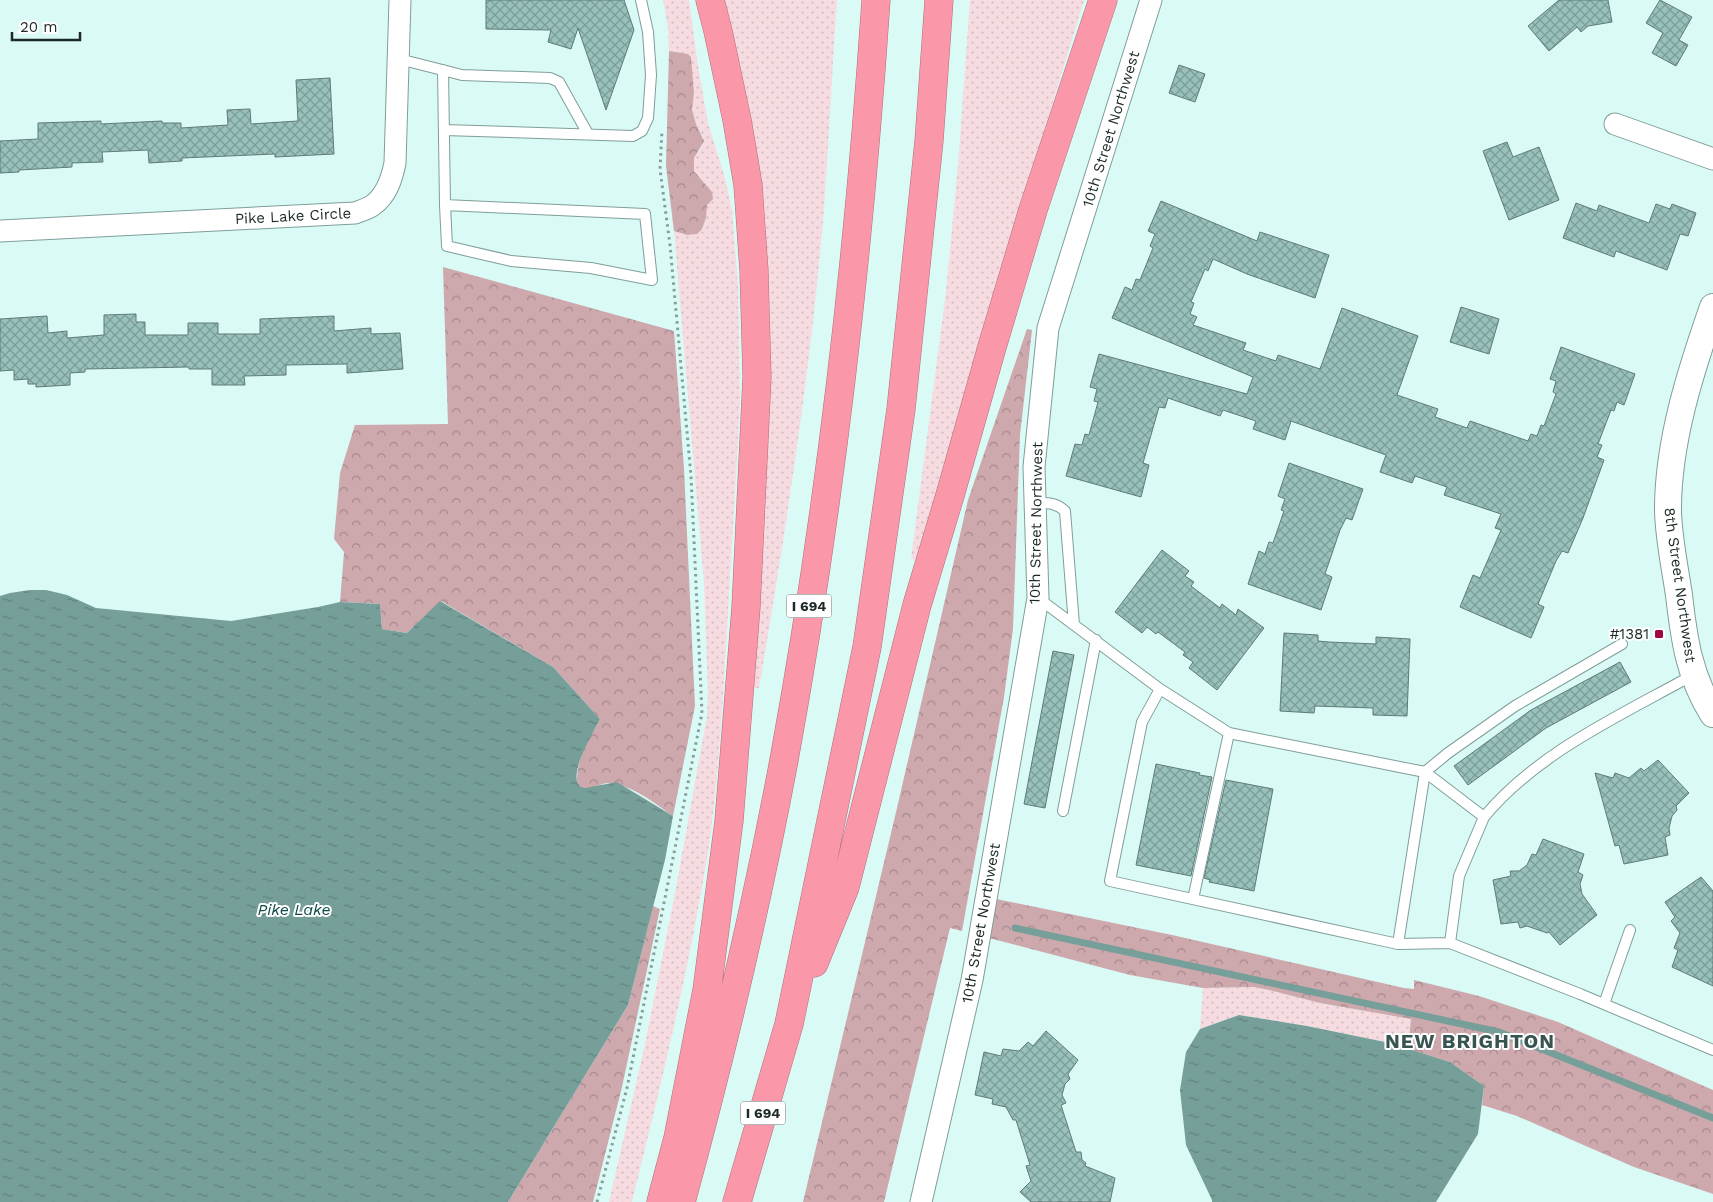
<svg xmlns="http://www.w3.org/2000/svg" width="1713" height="1202" font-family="'Work Sans',sans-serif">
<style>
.grass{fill:url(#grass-dots)}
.forest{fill:url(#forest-crowns)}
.water{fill:url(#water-ripples)}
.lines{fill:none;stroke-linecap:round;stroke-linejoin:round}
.stream{stroke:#769f9a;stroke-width:7}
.building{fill:url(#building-cross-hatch);stroke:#5e7b78}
.service-casing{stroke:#7f9e9a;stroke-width:12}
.minor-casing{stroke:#7f9e9a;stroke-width:23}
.tertiary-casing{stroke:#7f9e9a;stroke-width:28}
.motorway-casing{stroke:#ad707b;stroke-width:29}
.path{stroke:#869d9a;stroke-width:3;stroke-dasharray:2.5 4;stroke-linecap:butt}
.service{stroke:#fff;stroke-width:10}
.minor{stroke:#fff;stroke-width:21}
.tertiary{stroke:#fff;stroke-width:26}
.motorway{stroke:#fa97a8;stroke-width:28}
.poi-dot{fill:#a10542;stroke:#fff;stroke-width:2}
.labels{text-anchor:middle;stroke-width:4;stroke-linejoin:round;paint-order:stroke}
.shield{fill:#fff;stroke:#616968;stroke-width:1}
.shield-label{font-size:14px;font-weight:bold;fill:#1d2928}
.street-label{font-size:15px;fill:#1d2928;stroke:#fff}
.poi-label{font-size:15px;fill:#1d2928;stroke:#fff;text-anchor:end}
.water-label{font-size:16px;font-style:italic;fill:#0d4b46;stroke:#fff}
.district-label{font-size:20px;font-weight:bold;letter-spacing:1px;fill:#375451;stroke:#fff}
</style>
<defs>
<pattern id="grass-dots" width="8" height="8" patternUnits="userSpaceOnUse" patternTransform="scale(1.25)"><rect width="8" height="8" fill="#f6dce0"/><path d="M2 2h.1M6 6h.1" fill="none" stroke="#d2bdc0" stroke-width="1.8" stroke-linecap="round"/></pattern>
<pattern id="forest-crowns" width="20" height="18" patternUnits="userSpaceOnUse" patternTransform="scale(1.25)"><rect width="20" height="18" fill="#cda8ad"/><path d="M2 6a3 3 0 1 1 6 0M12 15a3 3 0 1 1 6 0" fill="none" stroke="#a6898d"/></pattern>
<pattern id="water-ripples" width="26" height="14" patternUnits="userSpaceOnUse" patternTransform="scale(1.25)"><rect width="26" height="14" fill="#769f9a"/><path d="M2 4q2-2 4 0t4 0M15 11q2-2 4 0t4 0" fill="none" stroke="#60827e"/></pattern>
<pattern id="building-cross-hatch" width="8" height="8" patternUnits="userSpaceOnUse" patternTransform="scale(1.25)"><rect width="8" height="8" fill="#98c1bc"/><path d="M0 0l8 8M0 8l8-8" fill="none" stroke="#7b9d99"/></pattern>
</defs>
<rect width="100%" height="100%" fill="#dafaf6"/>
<path class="grass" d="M 663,0 L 689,0 L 698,66 L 708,123 L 725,178 L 732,210 L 738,285 L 740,398 L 738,441 C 734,509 730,577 726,646 C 722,712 718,780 709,846 C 690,966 661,1084 632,1202 L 609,1202 L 645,1044 L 675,893 L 707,716 L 708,692 L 704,583 L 674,231 L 687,235 L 702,229 L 706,218 L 706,185 L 694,171 L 694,158 L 702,146 L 703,137 L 696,124 L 692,110 L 694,93 L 687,54 L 669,51 L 668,27 Z
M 725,0 L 837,0 C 832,69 829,139 824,208 C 811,369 786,529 759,688 L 749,687 L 767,456 L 770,312 L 762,216 L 749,107 Z
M 970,0 L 1084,0 L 1007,253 L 920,560 L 911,559 L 946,292 L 958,166 Z
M 1254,987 L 1269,990 L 1320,1003 L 1411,1019 L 1408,1049 L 1390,1043 L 1307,1026 L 1239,1015 L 1200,1029 L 1203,988 Z"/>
<path class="forest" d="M 669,51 L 688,54 L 691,57 L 694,93 L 692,110 L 696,124 L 704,141 L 694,158 L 694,171 L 712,192 L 713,199 L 707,205 L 706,218 L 702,229 L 697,234 L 687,235 L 674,231 L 666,166 Z
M 443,267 L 674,331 L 684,469 L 695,706 L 673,816 C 656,804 629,783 608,783 C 601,783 586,793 579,786 C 573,781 582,752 585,745 C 590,736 596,728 600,719 L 553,667 L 441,601 L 407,633 L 382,629 L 380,604 L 340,602 L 344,552 L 334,539 L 340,473 L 355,425 L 448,424 Z
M 1027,329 L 1032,330 L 1020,435 L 1013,629 L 1004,697 L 962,931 L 950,928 L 884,1202 L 803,1202 L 897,808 L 968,500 Z
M 996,899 L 1172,935 L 1404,988 L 1414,989 L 1414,980 L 1479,996 L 1558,1022 L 1713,1090 L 1713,1194 L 1634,1167 L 1517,1116 L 1482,1105 L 1484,1086 L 1450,1062 L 1408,1049 L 1411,1019 L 1320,1003 L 1269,990 L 1254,987 L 1203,988 L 1130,975 L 989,938 Z
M 653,906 L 660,909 L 622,1087 L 593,1202 L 508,1202 L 628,1005 Z"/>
<path class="water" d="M 30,590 L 46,590 L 67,595 L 96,608 L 231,621 L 318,607 L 340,602 L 380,604 L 382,629 L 407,633 L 440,601 L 553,667 L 600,719 C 595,730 561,784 585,788 L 617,782 L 673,816 L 665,860 L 628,1005 L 508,1202 L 0,1202 L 0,596 L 10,593 Z
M 1239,1015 L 1307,1026 L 1390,1043 L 1450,1062 L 1484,1086 L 1478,1134 L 1436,1202 L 1212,1202 L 1212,1200 L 1186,1145 L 1180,1090 L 1186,1052 L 1200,1029 Z"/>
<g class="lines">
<path class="stream" d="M 1015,928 L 1499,1032 L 1713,1118"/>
</g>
<path class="building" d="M 486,0 L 624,0 L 634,30 L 606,110 L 578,28 L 571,49 L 548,42 L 551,30 L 486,29 Z
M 1559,0 L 1608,0 L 1612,22 L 1588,26 L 1581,32 L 1577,27 L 1549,51 L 1528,26 Z
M 1660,0 L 1692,17 L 1679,40 L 1688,45 L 1676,66 L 1652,53 L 1663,33 L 1646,23 Z
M 1179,65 L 1205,74 L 1195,102 L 1169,93 Z
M 330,78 L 334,154 L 275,157 L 275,154 L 182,158 L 182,161 L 149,163 L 148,150 L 102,152 L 103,162 L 72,163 L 72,167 L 19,170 L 19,172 L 0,173 L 0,141 L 38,139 L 38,123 L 101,121 L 101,124 L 162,121 L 162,123 L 181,123 L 181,128 L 228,125 L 227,110 L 250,109 L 251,124 L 298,121 L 296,80 Z
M 1507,142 L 1513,157 L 1539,147 L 1559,200 L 1509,220 L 1483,151 Z
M 1161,201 L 1257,241 L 1260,232 L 1329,255 L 1315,298 L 1247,274 L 1213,259 L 1208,271 L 1205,269 L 1191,302 L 1194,303 L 1190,314 L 1197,317 L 1193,325 L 1246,343 L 1243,350 L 1276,361 L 1278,355 L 1320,369 L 1342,308 L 1418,336 L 1397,395 L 1438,409 L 1435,417 L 1467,428 L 1470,421 L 1528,441 L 1531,434 L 1537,436 L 1541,425 L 1544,426 L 1556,394 L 1553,392 L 1556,381 L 1550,379 L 1561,347 L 1635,374 L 1624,405 L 1617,402 L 1614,411 L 1611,410 L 1598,444 L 1602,445 L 1597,457 L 1604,460 L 1583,518 L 1568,553 L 1562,551 L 1556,561 L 1538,604 L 1544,607 L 1531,638 L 1460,607 L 1473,575 L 1480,578 L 1501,530 L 1495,528 L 1501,514 L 1444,495 L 1447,487 L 1415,476 L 1412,483 L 1380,472 L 1386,455 L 1291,421 L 1285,440 L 1253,429 L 1256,421 L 1223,410 L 1220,416 L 1168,398 L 1165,408 L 1159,407 L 1143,463 L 1149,465 L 1141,497 L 1066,476 L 1075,444 L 1082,445 L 1085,434 L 1089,435 L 1098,402 L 1094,401 L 1097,389 L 1090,387 L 1099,354 L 1247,394 L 1253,377 L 1112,318 L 1125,287 L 1132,290 L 1136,279 L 1140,280 L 1153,248 L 1150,246 L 1155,234 L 1148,231 Z
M 1576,203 L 1597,211 L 1599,205 L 1649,223 L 1656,204 L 1670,209 L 1672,204 L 1696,213 L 1688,236 L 1680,234 L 1667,270 L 1616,251 L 1614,257 L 1563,238 Z
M 1461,307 L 1499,319 L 1489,354 L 1450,342 Z
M 136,314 L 136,322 L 145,322 L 145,335 L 188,335 L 188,323 L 218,323 L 218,334 L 260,334 L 260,319 L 334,316 L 334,331 L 371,328 L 371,334 L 400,333 L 403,369 L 347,373 L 347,364 L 286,365 L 286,375 L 244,376 L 245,385 L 212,385 L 212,369 L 189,369 L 189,367 L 85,369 L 85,372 L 70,373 L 70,385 L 36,387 L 36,384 L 28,384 L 28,379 L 14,380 L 14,370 L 0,371 L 0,319 L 47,316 L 48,333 L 67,331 L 67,338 L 104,335 L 104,315 Z
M 1289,463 L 1363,489 L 1352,520 L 1346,518 L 1340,530 L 1325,574 L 1332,577 L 1321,610 L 1248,584 L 1259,551 L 1265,554 L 1269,542 L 1273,543 L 1284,511 L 1281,510 L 1285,499 L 1278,496 Z
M 1162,550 L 1189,571 L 1185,576 L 1194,582 L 1191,586 L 1220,608 L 1222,604 L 1236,615 L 1238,609 L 1264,628 L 1217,690 L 1189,668 L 1193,662 L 1183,655 L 1185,652 L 1158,632 L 1156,634 L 1147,627 L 1142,633 L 1115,612 Z
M 1284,633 L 1318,635 L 1318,641 L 1329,642 L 1376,644 L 1376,637 L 1410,639 L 1407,716 L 1373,715 L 1373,708 L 1315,706 L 1314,713 L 1280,711 Z
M 1053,651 L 1074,655 L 1045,808 L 1024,804 Z
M 1620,662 L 1631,682 L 1546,728 L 1468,785 L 1454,766 L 1531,710 Z
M 1658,760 L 1689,793 L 1676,806 L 1677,810 L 1672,816 L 1669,828 L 1670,835 L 1665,837 L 1668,855 L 1624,864 L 1619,845 L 1615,846 L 1595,773 L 1613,778 L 1615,773 L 1629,778 L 1641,768 L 1644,771 Z
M 1156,764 L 1200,773 L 1199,775 L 1212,777 L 1191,876 L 1136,865 Z
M 1226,780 L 1273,789 L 1254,891 L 1209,882 L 1210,880 L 1204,878 Z
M 1543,839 L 1584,854 L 1578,872 L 1583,875 L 1580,884 L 1582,894 L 1597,915 L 1560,945 L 1549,932 L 1547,933 L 1527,926 L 1520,928 L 1518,922 L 1501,924 L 1493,880 L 1511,876 L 1510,871 L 1519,871 L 1527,865 L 1532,854 L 1536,855 Z
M 1701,877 L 1713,891 L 1713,986 L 1672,967 L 1678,950 L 1674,948 L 1680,933 L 1671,921 L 1675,917 L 1665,902 Z
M 1046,1031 L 1078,1060 L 1068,1074 L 1070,1079 L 1065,1084 L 1062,1095 L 1066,1103 L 1061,1105 L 1076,1152 L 1081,1152 L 1082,1160 L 1086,1163 L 1085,1166 L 1115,1178 L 1110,1202 L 1031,1202 L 1020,1192 L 1031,1181 L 1026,1166 L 1030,1165 L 1016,1120 L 1013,1120 L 1006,1107 L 992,1104 L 993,1099 L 975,1095 L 984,1052 L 1001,1056 L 1003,1049 L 1019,1051 L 1028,1042 L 1033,1046 Z"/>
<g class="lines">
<g class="service-casing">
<path id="service" d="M 399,59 L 462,75 L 550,78 L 559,82 L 588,134
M 443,70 L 445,205
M 444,130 L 633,136 L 642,131 L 648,118 L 651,75 L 648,32 L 641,0
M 445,205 L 645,214 L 652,280 L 591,268 L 511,261 L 447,246 Z
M 1035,503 C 1047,503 1055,502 1065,511 L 1074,625
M 1038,598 L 1160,689 L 1229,733 L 1425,772 L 1484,817 C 1538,752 1621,715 1693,675
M 1160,689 L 1142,722 L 1110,881 L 1398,944 L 1450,943
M 1063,811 L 1096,640
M 1484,817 L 1459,876 L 1450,943 L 1580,994 L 1713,1050
M 1193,899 L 1229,733
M 1398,944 L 1425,772 L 1448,753 L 1515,706 L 1622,644
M 1604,1004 L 1630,930"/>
</g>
<g class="minor-casing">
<path id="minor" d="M 1615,124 L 1713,159
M 0,231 L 355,213 C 360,211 368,209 373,205 C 387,195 392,178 395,163 L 400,0
M 921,1202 L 972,980 L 1038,598 L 1034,467 L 1048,328 L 1151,0"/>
</g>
<g class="tertiary-casing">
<path id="tertiary" d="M 1713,307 C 1691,370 1668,441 1668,509 C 1668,535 1675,568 1679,595 C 1684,639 1689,676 1713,714"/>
</g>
<g class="motorway-casing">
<path id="motorway" d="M 814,963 L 845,887 L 917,605 L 951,492 L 992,347 L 1033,210 L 1103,0
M 661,1202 L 678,1138 L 707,990 L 729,821 L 746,607 L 757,377 L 754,271 L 748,185 L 737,120 L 718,31 L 710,0
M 681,1202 C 721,1056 756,909 784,760 C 830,509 859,254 876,0
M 737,1202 L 789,1024 L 867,647 L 901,409 L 929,141 L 939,0"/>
</g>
<path class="path" d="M 597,1202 L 627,1088 L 702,713 L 691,476 L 670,245 L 660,169 L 662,130"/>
<use href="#service" class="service"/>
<use href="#minor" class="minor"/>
<use href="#tertiary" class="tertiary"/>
<use href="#motorway" class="motorway"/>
</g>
<rect class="poi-dot" x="1654" y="629" width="10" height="10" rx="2.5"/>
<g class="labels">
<g class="shield">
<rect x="786.5" y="594.5" width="45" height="23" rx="4"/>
<rect x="740.5" y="1101.5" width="45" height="23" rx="4"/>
</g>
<g class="shield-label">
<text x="809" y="611">I 694</text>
<text x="763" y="1118">I 694</text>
</g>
<g class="street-label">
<text transform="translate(1111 129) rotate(-73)" y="5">10th Street Northwest</text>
<text transform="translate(293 216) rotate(-3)" y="5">Pike Lake Circle</text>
<text transform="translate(1036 523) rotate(-89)" y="5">10th Street Northwest</text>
<text transform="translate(1680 585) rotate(82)" y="5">8th Street Northwest</text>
<text transform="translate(981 923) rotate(-80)" y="5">10th Street Northwest</text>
</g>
<g class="poi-label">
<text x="1649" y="639">#1381</text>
</g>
<g class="water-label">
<text x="294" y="915">Pike Lake</text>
</g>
<g class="district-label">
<text x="1470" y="1048">NEW BRIGHTON</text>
</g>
</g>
<path d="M12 32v8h68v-8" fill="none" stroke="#1d2928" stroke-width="2.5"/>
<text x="20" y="32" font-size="15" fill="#1d2928" stroke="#ffffff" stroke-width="4" paint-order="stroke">20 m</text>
</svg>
